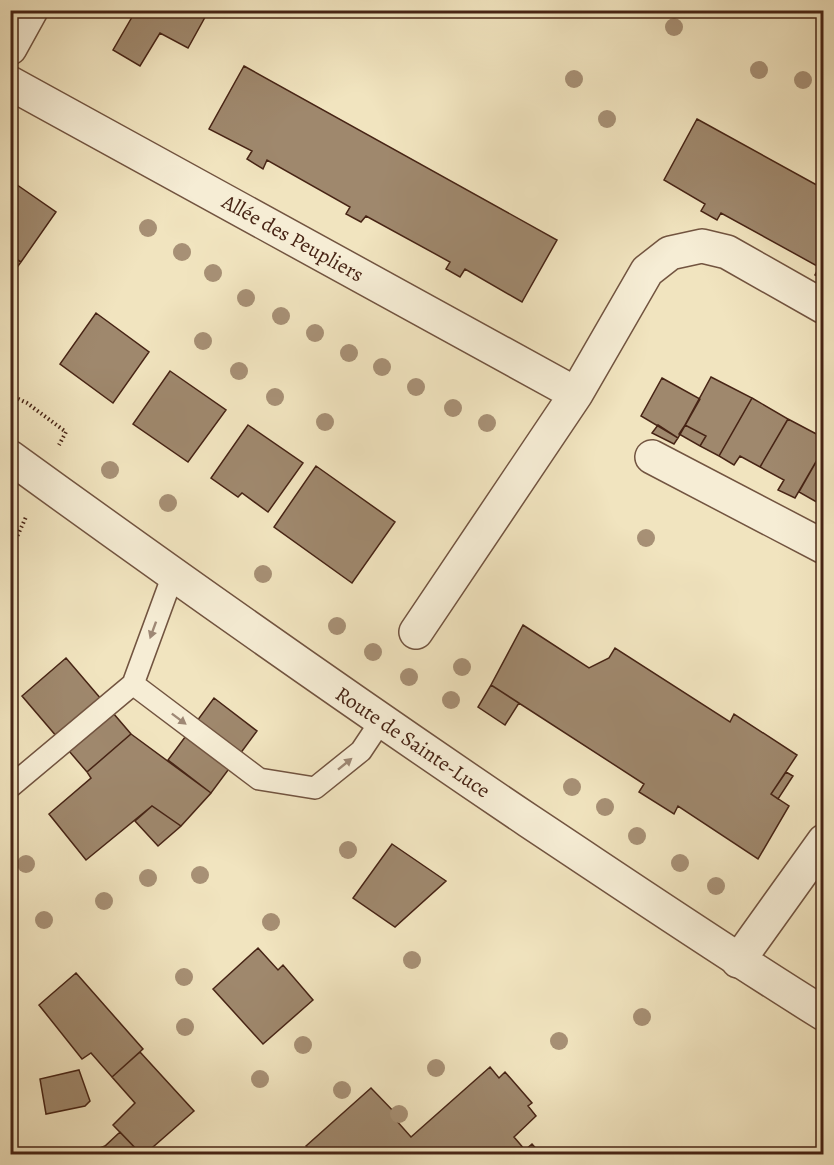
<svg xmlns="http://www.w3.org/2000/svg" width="834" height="1165" font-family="Alegreya,serif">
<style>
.building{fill:#9f886d;stroke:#472415;stroke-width:1.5}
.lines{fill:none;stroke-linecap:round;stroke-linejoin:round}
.service-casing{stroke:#725440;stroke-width:24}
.minor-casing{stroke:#725440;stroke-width:36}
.tertiary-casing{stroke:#725440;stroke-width:36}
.path{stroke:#472415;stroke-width:4;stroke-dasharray:1.5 3;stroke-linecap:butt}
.service{stroke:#f6edd5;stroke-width:21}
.minor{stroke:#f6edd5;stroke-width:33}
.tertiary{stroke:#f6edd5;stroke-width:33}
.tree{fill:#a79075}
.oneway{fill:#9e8875}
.labels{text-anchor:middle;stroke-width:4.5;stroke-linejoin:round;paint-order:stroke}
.street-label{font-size:21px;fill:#472415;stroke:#f6edd5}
</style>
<rect width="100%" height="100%" fill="#f1e4bf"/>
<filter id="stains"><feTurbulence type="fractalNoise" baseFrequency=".00333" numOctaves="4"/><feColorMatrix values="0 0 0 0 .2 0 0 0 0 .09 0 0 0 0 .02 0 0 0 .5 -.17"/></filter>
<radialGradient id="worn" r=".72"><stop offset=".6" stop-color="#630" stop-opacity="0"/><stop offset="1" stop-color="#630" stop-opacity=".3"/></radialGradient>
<path class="building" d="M 129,10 L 209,10 L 188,48 L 160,33 L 140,66 L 113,50 L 132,17 L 127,14 Z
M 244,66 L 557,240 L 522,302 L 465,269 L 460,277 L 446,269 L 450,262 L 366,216 L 361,222 L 346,214 L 350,207 L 267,160 L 263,169 L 247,159 L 252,151 L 209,129 Z
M 697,119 L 824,189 L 824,280 L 815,275 L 819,267 L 721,213 L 717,220 L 701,211 L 705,204 L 664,180 Z
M 10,180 L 56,212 L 21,262 L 10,255 Z
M 10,255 L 21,262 L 10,277 Z
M 96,313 L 149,352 L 113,403 L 60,364 Z
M 170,371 L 226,410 L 188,462 L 133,424 Z
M 711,377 L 752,398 L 719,456 L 700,446 L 706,436 L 685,425 Z
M 662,378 L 700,399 L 678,438 L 641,416 Z
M 752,398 L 788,419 L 760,467 L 740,456 L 734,465 L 719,456 Z
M 788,419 L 824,438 L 824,448 L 795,498 L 778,490 L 784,480 L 760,467 Z
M 248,425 L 303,463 L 268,512 L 242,493 L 238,497 L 211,478 Z
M 658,425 L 678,438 L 674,444 L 652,433 Z
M 685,425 L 706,436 L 700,446 L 679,434 Z
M 824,448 L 824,517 L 817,513 L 822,505 L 799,492 Z
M 316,466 L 395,522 L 352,583 L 274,527 Z
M 523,625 L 589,668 L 609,658 L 615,648 L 730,722 L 734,714 L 797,755 L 771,794 L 789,806 L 758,859 L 678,806 L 674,814 L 639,792 L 644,784 L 491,685 Z
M 66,658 L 131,734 L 87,772 L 22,696 Z
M 491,685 L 519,703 L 505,725 L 478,707 Z
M 214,698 L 257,731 L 211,793 L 168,760 Z
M 131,734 L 211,793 L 181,826 L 152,806 L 86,860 L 49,814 L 91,778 L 87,772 Z
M 786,772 L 793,776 L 778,799 L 771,794 Z
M 152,806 L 181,826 L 158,846 L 135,821 Z
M 392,844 L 446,881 L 395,927 L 353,898 Z
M 258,948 L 278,970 L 283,965 L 313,1000 L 263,1044 L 213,989 Z
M 76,973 L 143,1049 L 112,1077 L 91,1053 L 82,1059 L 39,1005 Z
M 140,1052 L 194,1111 L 145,1154 L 141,1154 L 113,1125 L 135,1103 L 112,1077 Z
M 490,1067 L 499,1078 L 505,1072 L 532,1103 L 528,1106 L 536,1116 L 514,1137 L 525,1150 L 532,1144 L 541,1154 L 314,1154 L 306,1146 L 371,1088 L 399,1117 L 395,1119 L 411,1137 Z
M 79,1070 L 90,1101 L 85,1106 L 46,1114 L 40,1079 Z
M 120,1132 L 141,1154 L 99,1154 L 97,1149 L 105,1146 Z
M 97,1149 L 99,1154 L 83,1154 Z"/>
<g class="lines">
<g class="service-casing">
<path id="service" d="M 133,684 L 259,779 L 315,788 L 361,751 L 381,721
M 10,787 L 133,684 L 173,575"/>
</g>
<g class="minor-casing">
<path id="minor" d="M 10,48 L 31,10
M 10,83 L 576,394 L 647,271 L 670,253 L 702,246 L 727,252 L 824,307
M 652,457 L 824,547
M 416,632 L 576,394
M 738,961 L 824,841"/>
</g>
<g class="tertiary-casing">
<path id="tertiary" d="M 10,457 C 181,581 354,703 529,821 C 627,886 724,952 824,1014"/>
</g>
<path class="path" d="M 10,395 L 27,403 L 66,432 L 59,445
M 10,552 L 26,517
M 707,1154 L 784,1151 L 795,1154"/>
<use href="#service" class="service"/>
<use href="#minor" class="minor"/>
<use href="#tertiary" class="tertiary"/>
</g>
<g class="tree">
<circle cx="674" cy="27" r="9"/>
<circle cx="759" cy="70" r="9"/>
<circle cx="574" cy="79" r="9"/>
<circle cx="803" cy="80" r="9"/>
<circle cx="607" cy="119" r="9"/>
<circle cx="148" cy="228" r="9"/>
<circle cx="182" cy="252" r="9"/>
<circle cx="213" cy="273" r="9"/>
<circle cx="246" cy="298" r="9"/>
<circle cx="281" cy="316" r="9"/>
<circle cx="315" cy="333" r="9"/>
<circle cx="203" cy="341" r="9"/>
<circle cx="349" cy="353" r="9"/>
<circle cx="382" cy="367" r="9"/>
<circle cx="239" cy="371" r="9"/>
<circle cx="416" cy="387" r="9"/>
<circle cx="275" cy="397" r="9"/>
<circle cx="453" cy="408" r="9"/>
<circle cx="325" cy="422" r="9"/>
<circle cx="487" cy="423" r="9"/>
<circle cx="110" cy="470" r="9"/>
<circle cx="168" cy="503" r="9"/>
<circle cx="646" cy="538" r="9"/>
<circle cx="263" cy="574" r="9"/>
<circle cx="337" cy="626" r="9"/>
<circle cx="373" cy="652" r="9"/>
<circle cx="462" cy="667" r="9"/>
<circle cx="409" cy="677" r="9"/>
<circle cx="451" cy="700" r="9"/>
<circle cx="572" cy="787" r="9"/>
<circle cx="605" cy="807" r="9"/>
<circle cx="637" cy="836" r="9"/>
<circle cx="348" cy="850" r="9"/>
<circle cx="680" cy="863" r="9"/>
<circle cx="26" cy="864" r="9"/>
<circle cx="200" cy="875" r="9"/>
<circle cx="148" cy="878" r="9"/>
<circle cx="716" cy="886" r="9"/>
<circle cx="104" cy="901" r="9"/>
<circle cx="44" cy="920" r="9"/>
<circle cx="271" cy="922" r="9"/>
<circle cx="412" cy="960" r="9"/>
<circle cx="184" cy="977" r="9"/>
<circle cx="642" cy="1017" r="9"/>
<circle cx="185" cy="1027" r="9"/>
<circle cx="559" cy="1041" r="9"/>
<circle cx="303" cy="1045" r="9"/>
<circle cx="436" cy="1068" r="9"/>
<circle cx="260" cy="1079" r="9"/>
<circle cx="342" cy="1090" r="9"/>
<circle cx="399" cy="1114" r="9"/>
</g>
<defs><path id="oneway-solid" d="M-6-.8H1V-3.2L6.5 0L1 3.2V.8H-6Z" transform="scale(1.5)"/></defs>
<g class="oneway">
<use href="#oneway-solid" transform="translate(153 630) rotate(110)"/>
<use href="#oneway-solid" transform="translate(179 719) rotate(37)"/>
<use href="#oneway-solid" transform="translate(345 764) rotate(-39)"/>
</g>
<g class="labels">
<g class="street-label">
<text transform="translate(293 238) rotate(29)" y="7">Allée des Peupliers</text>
<text transform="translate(413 742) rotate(34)" y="7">Route de Sainte-Luce</text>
</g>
</g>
<rect width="834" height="1165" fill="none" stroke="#f1e4bf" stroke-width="36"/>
<rect x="12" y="12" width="810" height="1141" fill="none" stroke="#472415" stroke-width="3"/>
<rect x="18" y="18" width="798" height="1129" fill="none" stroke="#472415" stroke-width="1.5"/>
<rect width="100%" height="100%" filter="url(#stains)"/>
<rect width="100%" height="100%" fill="url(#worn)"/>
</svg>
